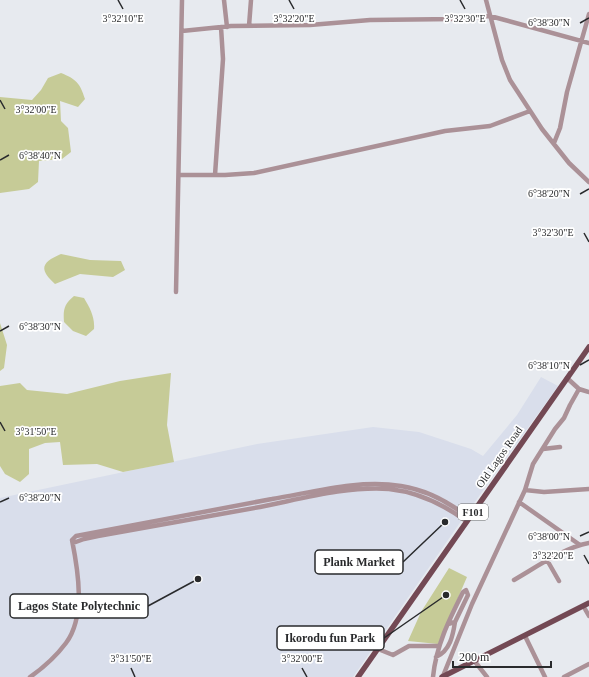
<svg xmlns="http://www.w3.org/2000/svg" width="589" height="677" font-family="Georgia,serif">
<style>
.built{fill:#d9deeb}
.green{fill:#c6cb97}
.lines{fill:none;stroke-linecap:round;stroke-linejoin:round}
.minor{stroke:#ab9197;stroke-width:4.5}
.major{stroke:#734954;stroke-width:5.5}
.ticks{fill:none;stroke:#292a2c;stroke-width:1.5}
.labels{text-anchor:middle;stroke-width:3.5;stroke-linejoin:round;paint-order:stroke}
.shield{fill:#fff;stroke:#696a6b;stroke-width:1}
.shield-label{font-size:10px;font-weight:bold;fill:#292a2c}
.street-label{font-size:11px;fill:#292a2c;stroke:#fff}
.ticks-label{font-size:10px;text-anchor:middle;fill:#292a2c;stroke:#fff;stroke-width:3.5;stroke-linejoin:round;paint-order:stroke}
.leader{fill:none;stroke:#292a2c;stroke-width:1.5}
.callout-dot{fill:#292a2c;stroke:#fff;stroke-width:1.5}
.callout{fill:#fff;stroke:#292a2c;stroke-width:1.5}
.callout-label{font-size:12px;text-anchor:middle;font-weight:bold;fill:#292a2c}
</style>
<rect width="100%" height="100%" fill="#e7eaef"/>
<path class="built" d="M 541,377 L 558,386 L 457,527 L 353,677 L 0,677 L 0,498 L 257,444 L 373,427 L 419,432 L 471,449 L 483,456 L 517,415 Z"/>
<path class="green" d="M 61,73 C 76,79 80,83 85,99 L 78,107 L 60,101 L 61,121 L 68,128 L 71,152 L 62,159 L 39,161 L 38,182 L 29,189 L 0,193 L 0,97 L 32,100 L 41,90 L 48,78 Z
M 61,254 L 90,260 L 121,261 L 125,270 L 113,277 L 80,274 L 55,284 C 38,269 42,262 61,254 Z
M 74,296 L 84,298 C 90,308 95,317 94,329 L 86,336 L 73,331 L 64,322 C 63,310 64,304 74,296 Z
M 0,323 L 7,345 L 4,368 L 0,371 Z
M 171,373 L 167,425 L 174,462 L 123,472 L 97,464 L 63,465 L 60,442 L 45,443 L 29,449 L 29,474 L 20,482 L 5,474 L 0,466 L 0,386 L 20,383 L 27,390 L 67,394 L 120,381 Z
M 449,568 L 467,577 L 438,644 L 408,641 L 421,612 Z"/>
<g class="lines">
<path class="minor" d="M 224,0 L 227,27
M 486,0 L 502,60 L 510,80 L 542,129 L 569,163 L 589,182
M 249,26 L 251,0
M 182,31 L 231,26 L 310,25 L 370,20 L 455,19 L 490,16 L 589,43
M 554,143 L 560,128 L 567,92 L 589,14
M 179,175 L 225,175 L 254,173 L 445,131 L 490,126 L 530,111
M 215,175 L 223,59 L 221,27
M 176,292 L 182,0
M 567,378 L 579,389 L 589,392
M 543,449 L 560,447
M 525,490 L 544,492 L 589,489
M 519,502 L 580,545
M 73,543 L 84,539 L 98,536 C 152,526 206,517 260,507 C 301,499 346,486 389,489 C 417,492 443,504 466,521
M 547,560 L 559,581
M 514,580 C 535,568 565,547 589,543
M 585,609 L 589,616
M 526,638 L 545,677
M 378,649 L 393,655 L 409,646 L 438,646
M 436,657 C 450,651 453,635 455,622
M 476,663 L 487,677
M 443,676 L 472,604 L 525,490 L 533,464 L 555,429 L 564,418 L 570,405 L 579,389
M 30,677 C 43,668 57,655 66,643 C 86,616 78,570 72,540 L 76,536 C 142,523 207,511 272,499 C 314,492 359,479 401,486 C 427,490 449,502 469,518
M 433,677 C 436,646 449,620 463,592 L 466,590 L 468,595 L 455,622 L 448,624
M 564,677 L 589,664"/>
<path class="major" d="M 358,677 L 589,347
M 442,677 L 589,603"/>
</g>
<path class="ticks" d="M 118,0 L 123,9M 289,0 L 294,9M 460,0 L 465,9M 580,23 L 589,18M 0,100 L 5,109M 0,160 L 9,155M 580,194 L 589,189M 584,233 L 589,242M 0,331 L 9,326M 580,365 L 589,360M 0,422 L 5,431M 0,502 L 9,498M 580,536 L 589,532M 584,555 L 589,564M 131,668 L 135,677M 302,668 L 307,677"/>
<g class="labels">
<rect class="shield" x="458" y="504" width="30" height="16" rx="3"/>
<g class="shield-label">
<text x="473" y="516">F101</text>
</g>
<g class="street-label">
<text transform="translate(499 457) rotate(-55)" y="4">Old Lagos Road</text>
</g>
</g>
<g class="ticks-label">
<text x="123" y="22">3°32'10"E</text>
<text x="294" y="22">3°32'20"E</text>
<text x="465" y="22">3°32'30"E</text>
<text x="549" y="26">6°38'30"N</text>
<text x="36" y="113">3°32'00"E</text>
<text x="40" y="159">6°38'40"N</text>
<text x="549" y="197">6°38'20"N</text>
<text x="553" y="236">3°32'30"E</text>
<text x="40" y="330">6°38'30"N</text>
<text x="549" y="369">6°38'10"N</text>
<text x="36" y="435">3°31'50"E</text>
<text x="40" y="501">6°38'20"N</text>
<text x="549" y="540">6°38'00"N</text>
<text x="553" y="559">3°32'20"E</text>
<text x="131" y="662">3°31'50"E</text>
<text x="302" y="662">3°32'00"E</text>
</g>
<path class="leader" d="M445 522L403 562M198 579L148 606M446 595L384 638"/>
<g class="callout-dot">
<circle cx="445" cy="522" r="4"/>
<circle cx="198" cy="579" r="4"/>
<circle cx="446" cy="595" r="4"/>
</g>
<g class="callout">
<rect x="315" y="550" width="88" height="24" rx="4"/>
<rect x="10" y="594" width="138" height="24" rx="4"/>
<rect x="277" y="626" width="107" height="24" rx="4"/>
</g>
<g class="callout-label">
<text x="359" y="566">Plank Market</text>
<text x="79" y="610">Lagos State Polytechnic</text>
<text x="330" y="642">Ikorodu fun Park</text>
</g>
<path d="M453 661v6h98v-6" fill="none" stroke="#292a2c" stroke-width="2"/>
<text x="459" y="661" font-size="12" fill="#292a2c" stroke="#ffffff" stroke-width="3" paint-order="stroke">200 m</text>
</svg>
